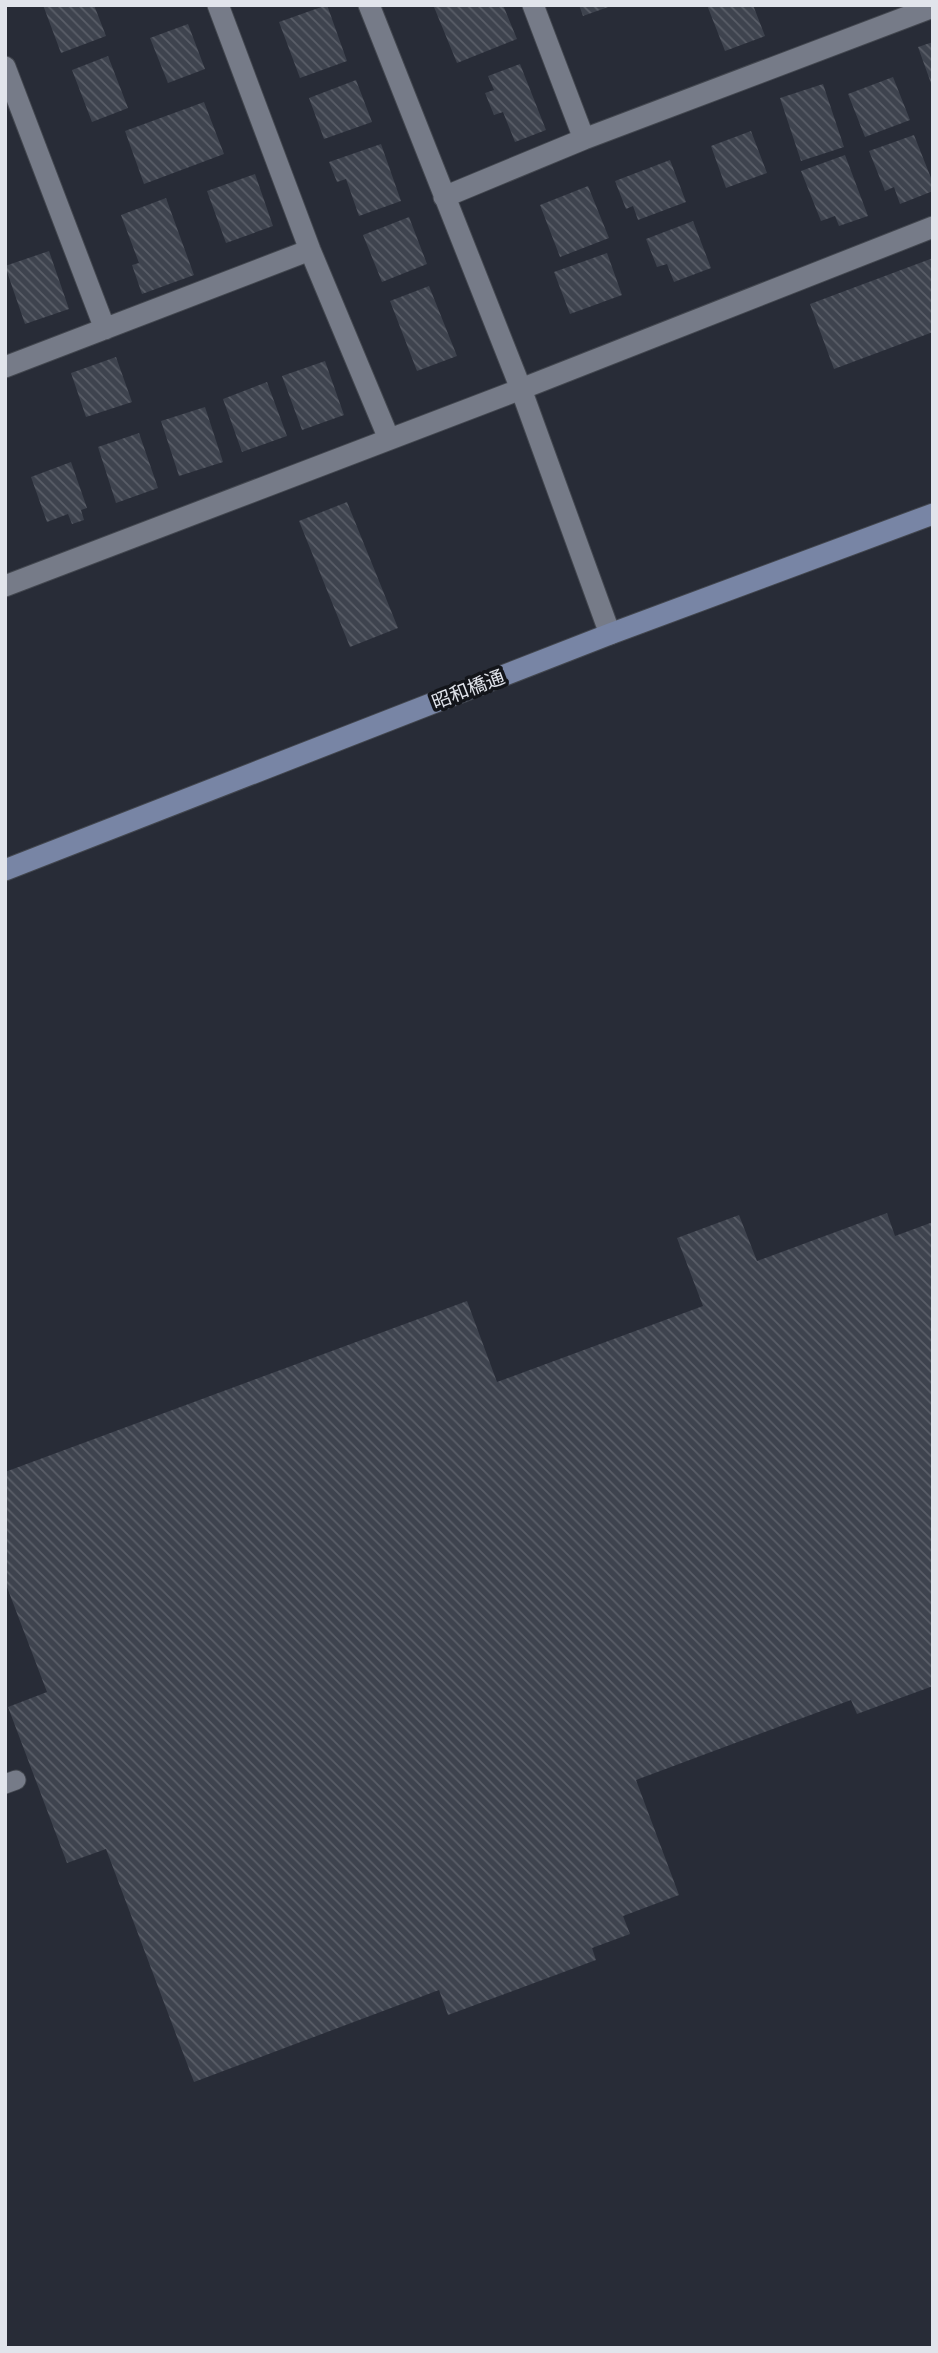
<svg xmlns="http://www.w3.org/2000/svg" width="938" height="2353" font-family="'PT Sans','Noto Sans JP',sans-serif">
<style>
.building{fill:url(#building-back-hatch)}
.lines{fill:none;stroke-linecap:round;stroke-linejoin:round}
.lane-casing{stroke:#43474f;stroke-width:21}
.street-casing{stroke:#43474f;stroke-width:23}
.secondary-casing{stroke:#43474f;stroke-width:23}
.lane{stroke:#767b88;stroke-width:19}
.street{stroke:#767b88;stroke-width:21}
.secondary{stroke:#7885a5;stroke-width:21}
.labels{text-anchor:middle;stroke-width:7;stroke-linejoin:round;paint-order:stroke}
.street-label{font-size:19px;fill:#e1e4eb;stroke:#13151a}
</style>
<defs>
<pattern id="building-back-hatch" width="6" height="6" patternUnits="userSpaceOnUse" patternTransform="scale(1.75)"><rect width="6" height="6" fill="#3e434e"/><path d="M-1 5l2 2M0 0l6 6M5-1l2 2" fill="none" stroke="#5a5e68"/></pattern>
</defs>
<rect width="100%" height="100%" fill="#282c37"/>
<path class="building" d="M 43,5 L 94,5 L 106,36 L 61,53 Z
M 327,5 L 347,61 L 300,78 L 279,22 Z
M 440,5 L 503,5 L 517,39 L 457,63 L 434,7 Z
M 579,5 L 611,5 L 611,6 L 583,16 Z
M 707,5 L 753,5 L 765,36 L 725,51 Z
M 188,24 L 205,69 L 168,83 L 150,38 Z
M 933,42 L 933,86 L 932,86 L 918,47 Z
M 108,56 L 128,108 L 92,122 L 72,70 Z
M 520,64 L 546,130 L 515,142 L 503,112 L 494,115 L 485,93 L 494,90 L 488,76 Z
M 893,77 L 910,120 L 865,137 L 848,94 Z
M 356,80 L 372,122 L 324,139 L 309,98 Z
M 823,84 L 844,147 L 801,161 L 780,98 Z
M 204,102 L 224,154 L 144,184 L 125,131 Z
M 751,131 L 767,173 L 726,188 L 711,146 Z
M 914,135 L 933,183 L 933,191 L 900,204 L 894,187 L 885,191 L 869,151 Z
M 381,144 L 401,201 L 359,216 L 346,179 L 337,182 L 329,162 Z
M 845,155 L 868,216 L 839,226 L 835,216 L 821,221 L 801,171 Z
M 670,160 L 686,202 L 638,220 L 633,206 L 626,209 L 615,181 Z
M 255,174 L 273,226 L 226,243 L 207,191 Z
M 588,186 L 609,238 L 560,257 L 540,205 Z
M 166,198 L 194,275 L 142,294 L 132,265 L 139,263 L 121,215 Z
M 409,217 L 427,264 L 382,282 L 363,235 Z
M 693,221 L 711,268 L 674,282 L 667,264 L 657,267 L 646,239 Z
M 49,251 L 69,309 L 25,324 L 5,266 Z
M 607,253 L 622,295 L 570,314 L 554,272 Z
M 933,258 L 933,332 L 834,369 L 810,304 Z
M 429,286 L 457,356 L 417,371 L 390,301 Z
M 116,357 L 132,402 L 86,417 L 71,373 Z
M 325,361 L 344,415 L 302,430 L 282,376 Z
M 267,382 L 287,436 L 242,452 L 223,399 Z
M 205,407 L 223,462 L 179,476 L 161,421 Z
M 139,433 L 158,488 L 116,503 L 98,447 Z
M 71,462 L 87,508 L 81,510 L 84,520 L 72,524 L 68,514 L 47,522 L 31,477 Z
M 347,502 L 398,628 L 350,647 L 299,521 Z
M 887,1213 L 895,1236 L 933,1222 L 933,1686 L 857,1714 L 851,1700 L 636,1780 L 679,1895 L 623,1916 L 630,1934 L 592,1948 L 596,1960 L 448,2015 L 439,1990 L 194,2082 L 106,1849 L 67,1863 L 8,1707 L 47,1692 L 5,1582 L 5,1472 L 467,1301 L 497,1382 L 703,1306 L 677,1238 L 739,1215 L 757,1261 Z"/>
<g class="lines">
<g class="lane-casing">
<path id="lane" d="M 5,1784 L 16,1780"/>
</g>
<g class="street-casing">
<path id="street" d="M 218,5 L 310,250 L 389,439
M 369,5 L 521,389 L 610,634
M 533,5 L 584,139
M 5,67 L 105,329
M 444,197 L 584,139 L 933,7
M 5,367 L 310,250
M 5,586 L 521,389 L 933,227"/>
</g>
<g class="secondary-casing">
<path id="secondary" d="M 5,870 L 610,634 L 933,514"/>
</g>
<use href="#lane" class="lane"/>
<use href="#street" class="street"/>
<use href="#secondary" class="secondary"/>
</g>
<g class="labels">
<g class="street-label">
<text transform="translate(468 689) rotate(-21)" y="7">昭和橋通</text>
</g>
</g>
<rect width="938" height="2353" fill="none" stroke="#e1e4eb" stroke-width="14"/>
</svg>
